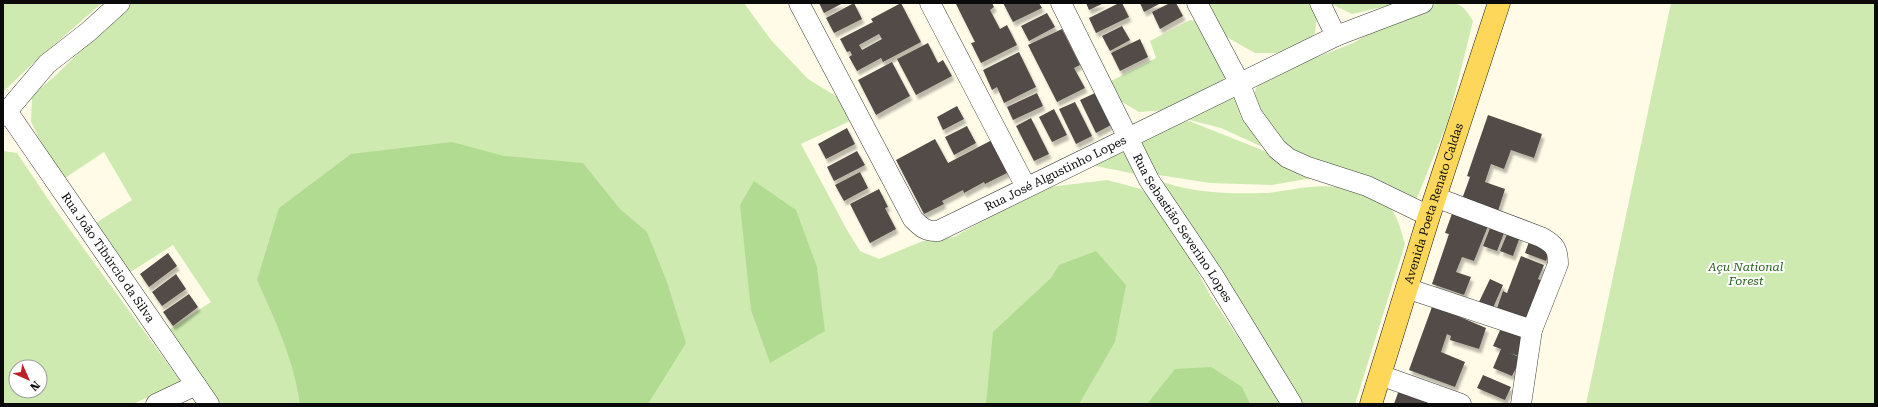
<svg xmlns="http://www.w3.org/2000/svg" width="1878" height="407" font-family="'Roboto Serif',serif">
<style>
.green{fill:#ceeab1;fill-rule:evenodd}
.forest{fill:#b1db90}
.building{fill:#534b46;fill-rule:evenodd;filter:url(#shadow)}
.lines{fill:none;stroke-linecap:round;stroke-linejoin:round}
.minor-casing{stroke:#3d3d3d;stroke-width:21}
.major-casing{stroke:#1b1b1b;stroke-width:23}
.minor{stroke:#fff;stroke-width:20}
.major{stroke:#fdd759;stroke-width:22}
.labels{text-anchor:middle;stroke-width:4;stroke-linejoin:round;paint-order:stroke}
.street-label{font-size:12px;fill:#0a0a0a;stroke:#fff}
.park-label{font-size:12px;font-style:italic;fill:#28621a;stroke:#fff}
</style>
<defs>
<filter id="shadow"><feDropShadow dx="2.5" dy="4.5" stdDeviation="1" flood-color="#0004"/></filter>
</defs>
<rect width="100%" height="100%" fill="#fffbe7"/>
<path class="green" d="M 3,3 L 102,3 L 32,64 L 3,92 Z
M 129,3 L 744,3 L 771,40 L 808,79 L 842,100 L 850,121 L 801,144 L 847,230 L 860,251 L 879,259 L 923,241 L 954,237 L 1041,188 L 1107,180 L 1141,189 L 1166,213 L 1210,295 L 1282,404 L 221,404 L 168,330 L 211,302 L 173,245 L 129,273 L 94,224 L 132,200 L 104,152 L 65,178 L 46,152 L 31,122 L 32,95 L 53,78 Z
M 1207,3 L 1311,3 L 1317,16 L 1315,33 L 1303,47 L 1286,53 L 1255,53 L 1223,35 Z
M 1329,3 L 1400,3 L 1352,14 Z
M 1438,3 C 1459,3 1461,2 1473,21 L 1448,121 L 1415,203 L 1287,152 L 1265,131 L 1254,93 L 1260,80 L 1353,43 L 1384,25 Z
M 1671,3 L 1875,3 L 1875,404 L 1586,404 Z
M 1190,20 L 1195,21 L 1209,41 L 1226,76 L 1218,87 L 1167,110 L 1139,112 L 1117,99 L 1109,82 L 1156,58 L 1150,41 Z
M 1233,89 L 1267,149 L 1221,128 L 1182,118 Z
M 1189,121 L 1267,152 L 1312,178 L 1272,185 L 1210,183 L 1152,174 L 1137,146 L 1158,126 Z
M 1123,146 L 1141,175 L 1085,164 Z
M 3,151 L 17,153 L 52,205 L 181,382 L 133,404 L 3,404 ZM 16,367 L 40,367 L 40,391 L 16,391 Z
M 1163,182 C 1193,193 1230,194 1262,193 C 1278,193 1294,188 1310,187 C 1332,184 1372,189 1388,205 C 1398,216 1401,231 1405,244 L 1355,404 L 1300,404 Z"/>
<path class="forest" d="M 452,142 L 504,156 L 583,163 L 620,209 L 647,232 L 667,282 L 686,343 L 648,404 L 300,404 C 294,360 275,320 257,280 L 279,208 L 351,154 Z
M 754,181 L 796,210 L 817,267 L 825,331 L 770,363 L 751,310 L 740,205 Z
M 1096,251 L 1126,285 L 1115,342 L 1079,404 L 986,404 L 993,332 L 1051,278 L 1059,265 Z
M 1211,367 L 1242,387 L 1250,404 L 1147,404 L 1175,369 Z"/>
<path class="building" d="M 819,3 L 843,3 L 824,13 Z
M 854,3 L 862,19 L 834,33 L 826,18 Z
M 901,3 L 921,42 L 883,62 L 881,58 L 857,71 L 849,57 L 852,55 L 850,51 L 847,52 L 840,39 L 873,22 L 871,19 ZM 879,34 L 882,39 L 862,50 L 859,45 Z
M 958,3 L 992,3 L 994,7 L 990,10 L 1000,29 L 1007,25 L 1017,45 L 981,63 L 971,43 L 975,42 L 956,4 Z
M 1003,3 L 1039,3 L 1042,8 L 1013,22 Z
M 1086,3 L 1104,3 L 1089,10 Z
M 1119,3 L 1122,3 L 1129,17 L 1096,33 L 1089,18 Z
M 1140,3 L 1161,3 L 1144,12 Z
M 1170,3 L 1176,3 L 1183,16 L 1160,29 L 1152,12 Z
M 1047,13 L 1055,27 L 1029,41 L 1021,26 Z
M 1122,26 L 1130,40 L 1110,51 L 1102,36 Z
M 1062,29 L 1080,65 L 1074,68 L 1085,88 L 1057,102 L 1028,45 Z
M 1140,39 L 1148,57 L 1120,71 L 1111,53 Z
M 928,43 L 938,63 L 943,60 L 952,76 L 916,95 L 897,59 Z
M 1019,52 L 1036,87 L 1004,103 L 997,87 L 992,90 L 983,70 Z
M 892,62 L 910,96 L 876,115 L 858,80 Z
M 1037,93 L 1043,106 L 1013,120 L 1007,107 Z
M 1095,93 L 1111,125 L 1096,133 L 1080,100 Z
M 1075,102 L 1092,136 L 1076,144 L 1059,109 Z
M 957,106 L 964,119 L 943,130 L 937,117 Z
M 1054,109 L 1067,135 L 1052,142 L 1039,117 Z
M 1488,115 L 1542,134 L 1534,158 L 1511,150 L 1504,169 L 1491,164 L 1485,182 L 1505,189 L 1498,211 L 1462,199 L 1470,177 L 1467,176 Z
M 1031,118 L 1049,154 L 1034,161 L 1016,126 Z
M 967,126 L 976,143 L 954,155 L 945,137 Z
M 847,128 L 855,144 L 826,159 L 818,144 Z
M 935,139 L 948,163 L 992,140 L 1009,172 L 985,184 L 984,182 L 964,193 L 963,190 L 942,201 L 944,204 L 924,214 L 896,160 Z
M 857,151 L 865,165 L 834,181 L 827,167 Z
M 860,172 L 868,188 L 844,201 L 835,185 Z
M 879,189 L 888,207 L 885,208 L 896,229 L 870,243 L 850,204 Z
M 1454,208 L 1490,221 L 1474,261 L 1462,257 L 1456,272 L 1471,277 L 1464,295 L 1432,284 L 1449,234 L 1445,233 Z
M 1492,223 L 1506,228 L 1497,251 L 1483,246 Z
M 1509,229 L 1521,234 L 1513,256 L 1500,251 Z
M 1530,239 L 1551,247 L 1546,261 L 1525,253 Z
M 168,253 L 177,266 L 149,287 L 140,274 Z
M 1521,256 L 1544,265 L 1538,279 L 1542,281 L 1527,320 L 1497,308 L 1503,291 L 1507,293 Z
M 176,274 L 186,289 L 162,306 L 152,292 Z
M 1490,279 L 1503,285 L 1492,310 L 1478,304 Z
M 189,294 L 198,307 L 173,326 L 163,312 Z
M 1433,304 L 1459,313 L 1458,316 L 1486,328 L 1479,349 L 1450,340 L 1451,336 L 1447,334 L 1441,352 L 1465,362 L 1455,387 L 1409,370 Z
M 1501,328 L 1529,339 L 1521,357 L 1510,353 L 1521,358 L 1512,376 L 1493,368 L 1501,349 L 1493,346 Z
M 1483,375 L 1511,387 L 1505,400 L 1477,388 Z
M 1399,390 L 1440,404 L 1394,404 Z"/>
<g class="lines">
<g class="minor-casing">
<g id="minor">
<path id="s1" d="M 799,3 L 913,219 C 921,227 926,232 938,231 L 1336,36 L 1423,3"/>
<path d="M 930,3 L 1026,187"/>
<path id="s2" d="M 1061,3 L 1149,180 L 1213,275 L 1292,404"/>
<path d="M 1197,3 L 1239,82 L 1252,115 L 1277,149 L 1288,158 L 1308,167 L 1367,186 L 1429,216"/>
<path d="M 1320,3 L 1336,36"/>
<path id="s3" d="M 7,111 L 209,404"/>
<path d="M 3,116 L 47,64 L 88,32 L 120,3"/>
<path d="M 1435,197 L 1541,237 C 1554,244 1558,248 1558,264 L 1532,330 L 1521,404"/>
<path d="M 1406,288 L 1532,330"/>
<path d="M 1380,375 L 1461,404"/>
<path d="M 156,404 L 196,385"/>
</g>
</g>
<g class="major-casing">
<g id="major">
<path id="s4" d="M 1371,404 L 1429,216 L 1499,3"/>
</g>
</g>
<use href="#minor" class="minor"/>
<use href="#major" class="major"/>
</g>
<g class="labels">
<g class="street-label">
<text dy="4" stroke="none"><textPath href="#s1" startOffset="404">Rua José Algustinho Lopes</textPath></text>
<text dy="4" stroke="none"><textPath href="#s4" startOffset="210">Avenida Poeta Renato Caldas</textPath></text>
<text dy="4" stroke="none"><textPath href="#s2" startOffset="256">Rua Sebastião Severino Lopes</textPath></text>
<text dy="4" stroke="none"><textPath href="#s3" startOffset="178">Rua João Tibúrcio da Silva</textPath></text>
</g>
<g class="park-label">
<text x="1746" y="271">Açu National<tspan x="1746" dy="14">Forest</tspan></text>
</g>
</g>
<rect width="1878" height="407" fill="none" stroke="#0a0a0a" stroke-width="8"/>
<g transform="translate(28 379) rotate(135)"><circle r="19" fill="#ffffff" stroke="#9d9d9d"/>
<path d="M0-3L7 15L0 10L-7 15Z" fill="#bd1f25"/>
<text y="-6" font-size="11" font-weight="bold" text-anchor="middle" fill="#0a0a0a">N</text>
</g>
</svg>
